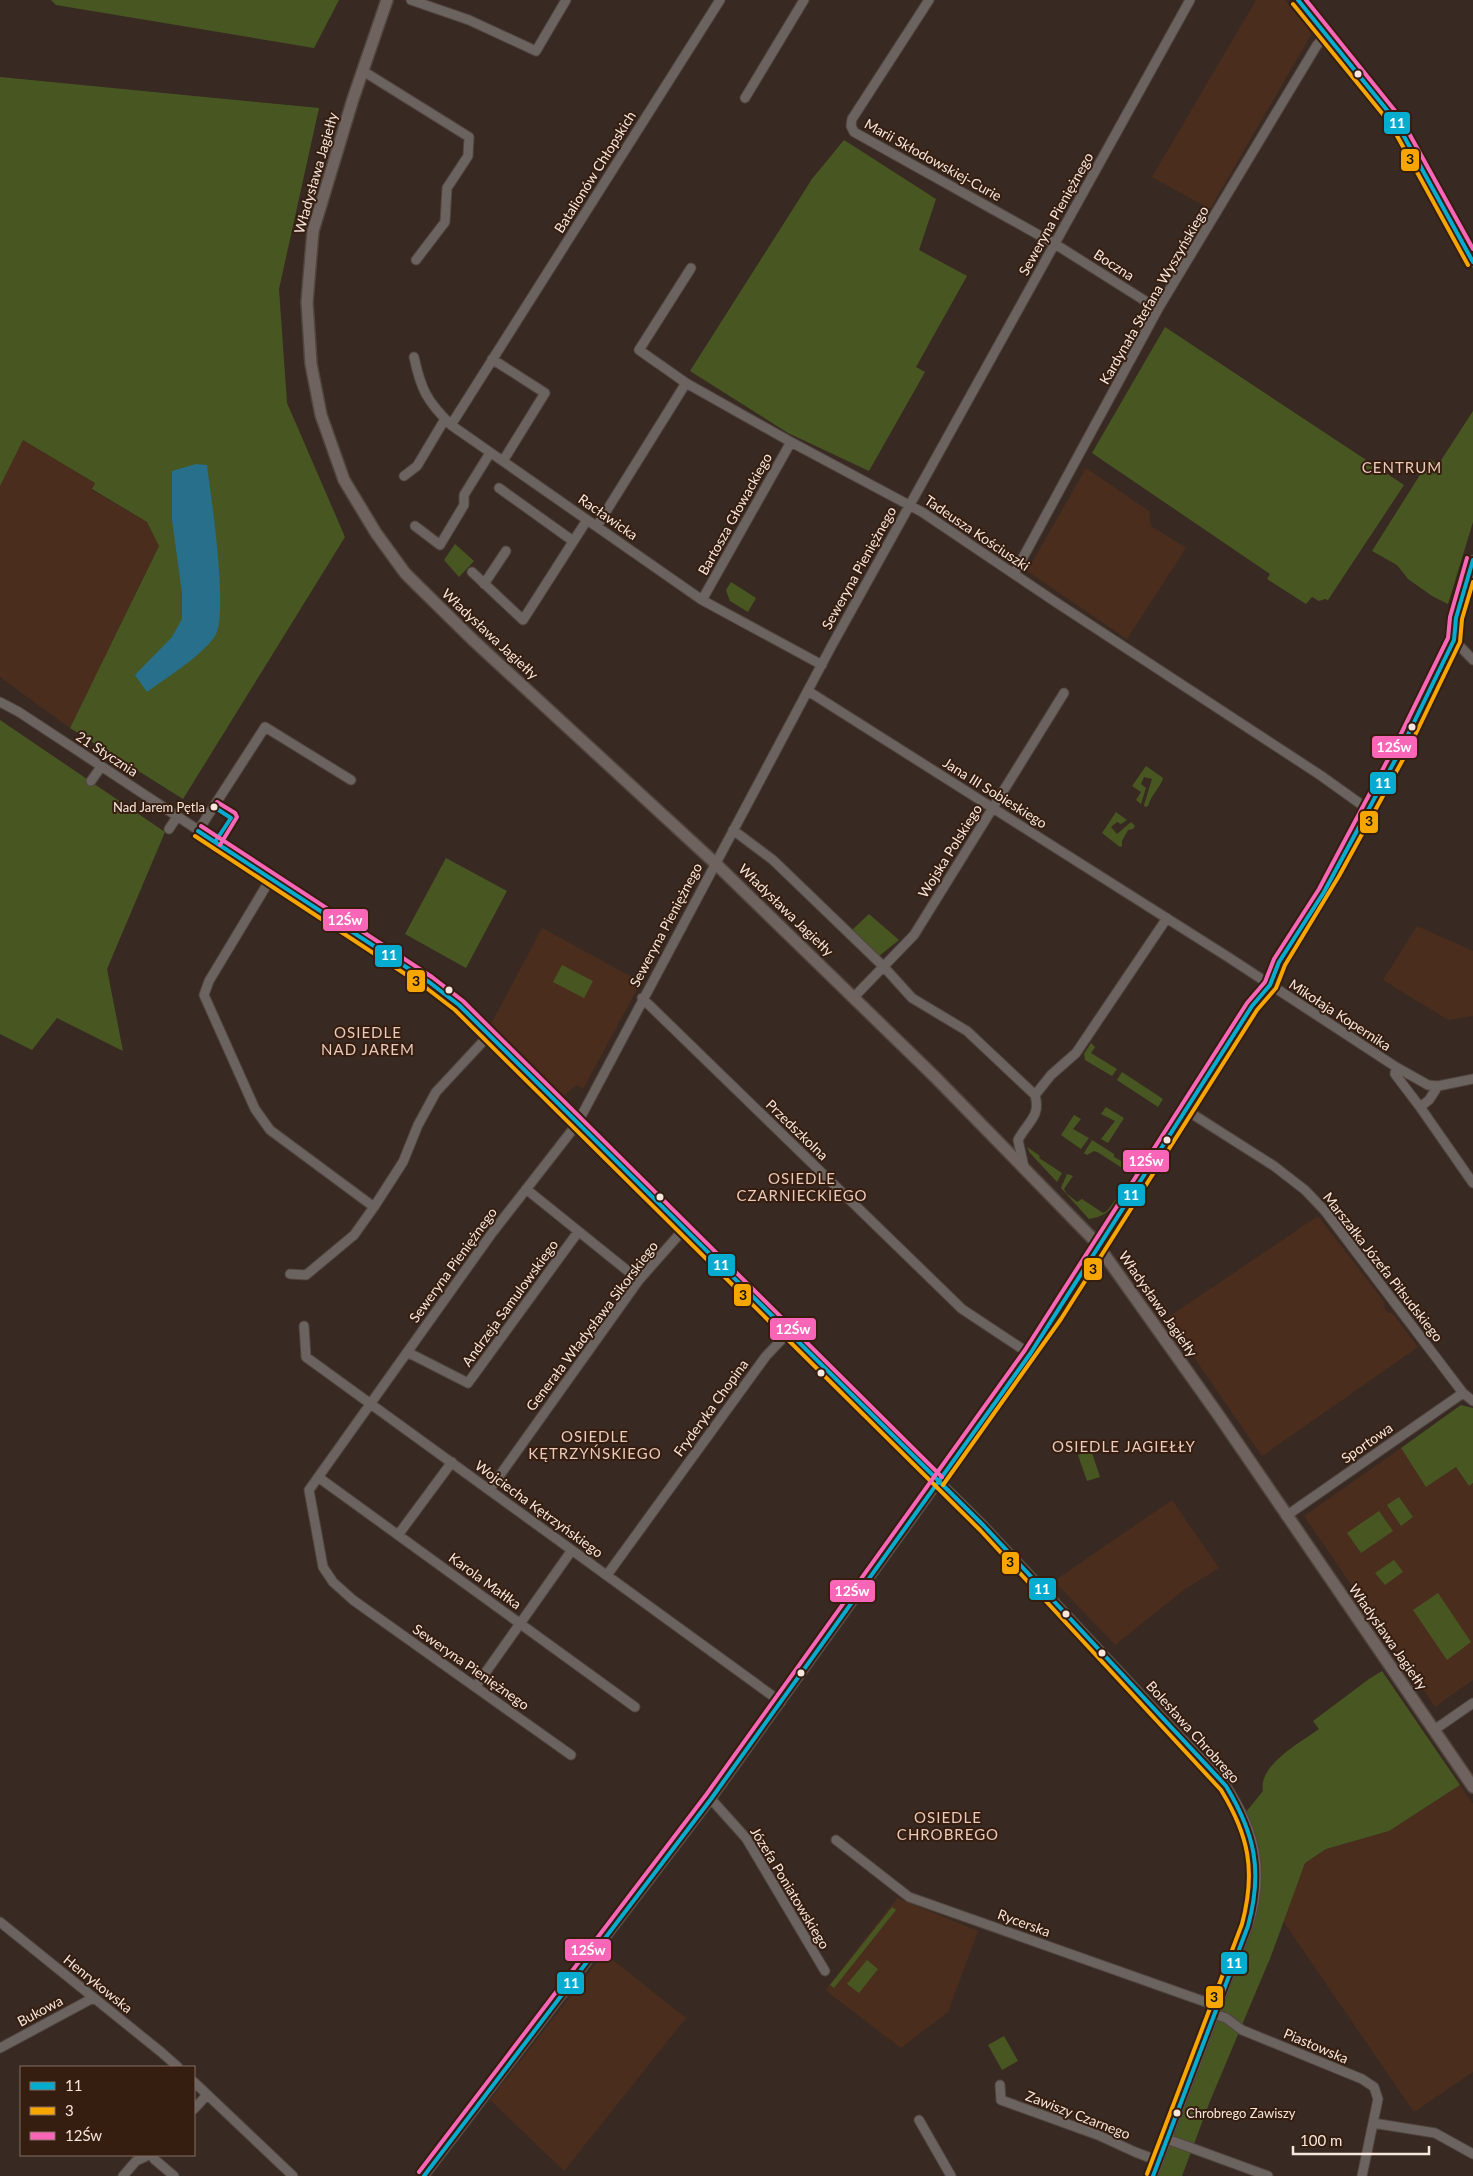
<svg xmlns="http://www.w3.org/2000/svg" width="1473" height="2176" font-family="Lato,sans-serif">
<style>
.built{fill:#4a2d1d}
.green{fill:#485722}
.water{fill:#276f8b}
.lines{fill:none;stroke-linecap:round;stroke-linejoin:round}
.minor-casing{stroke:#51453e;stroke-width:11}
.major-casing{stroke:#51453e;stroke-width:14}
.minor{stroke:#6b6360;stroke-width:9}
.major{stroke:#6e635e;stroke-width:11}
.bus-1-casing{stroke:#351d10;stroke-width:8}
.bus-2-casing{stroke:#351d10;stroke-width:8}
.bus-3-casing{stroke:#351d10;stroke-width:8}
.bus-1{stroke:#06acd0;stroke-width:4}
.bus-2{stroke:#f7a600;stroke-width:4}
.bus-3{stroke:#fa66b7;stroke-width:4}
.bus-dot{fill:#f7e6dd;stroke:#351d10;stroke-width:2}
.labels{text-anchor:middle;stroke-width:4;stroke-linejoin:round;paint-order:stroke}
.bus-label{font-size:13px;fill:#f7e6dd;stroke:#351d10;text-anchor:end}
.street-label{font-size:14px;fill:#f7e6dd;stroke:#351d10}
.neighbourhood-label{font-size:15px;letter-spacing:1px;fill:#ebcab9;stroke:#351d10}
.line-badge{stroke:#351d10;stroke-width:2}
.badge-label{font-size:14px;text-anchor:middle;font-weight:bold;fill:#fff}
.pale-badge-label{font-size:14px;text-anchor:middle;font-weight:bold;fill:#111}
</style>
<rect width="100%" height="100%" fill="#382a22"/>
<path class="built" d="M 1256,0 L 1285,0 L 1312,33 L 1210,209 L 1152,177 Z
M 23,440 L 95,483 L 92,490 L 147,522 L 159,546 L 70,728 L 0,677 L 0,486 Z
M 1086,468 L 1149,511 L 1151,526 L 1186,548 L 1127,639 L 1027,571 Z
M 1417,926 L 1473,951 L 1473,1016 L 1448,1020 L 1383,980 Z
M 542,928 L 641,982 L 583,1089 L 576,1085 L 563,1097 L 491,1024 Z
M 1318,1216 L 1385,1303 L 1383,1306 L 1388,1313 L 1392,1313 L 1418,1347 L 1262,1456 L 1167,1318 Z
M 1401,1448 L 1426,1486 L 1456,1467 L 1469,1486 L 1473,1483 L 1473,1680 L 1435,1707 L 1304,1516 Z
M 1172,1500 L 1219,1568 L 1184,1590 L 1115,1645 L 1054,1581 Z
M 1460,1785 L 1473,1804 L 1473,2072 L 1414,2112 L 1283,1921 L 1305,1863 L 1326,1849 L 1389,1831 Z
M 897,1898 L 978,1931 L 948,2012 L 901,2048 L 830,1994 L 826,1989 Z
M 604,1953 L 686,2018 L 564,2171 L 490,2100 Z"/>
<path class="green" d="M 51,0 L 339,0 L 314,48 L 56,5 Z
M 0,77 L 319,108 L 279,289 L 287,403 L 345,537 L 183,799 L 70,728 L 159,546 L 147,522 L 92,489 L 95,483 L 23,440 L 0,486 Z
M 844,140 L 936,199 L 919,250 L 967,276 L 916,367 L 925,372 L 869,471 L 788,433 L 690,371 L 812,179 Z
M 1165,327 L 1404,485 L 1328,600 L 1325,599 L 1319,601 L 1312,597 L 1306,604 L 1267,579 L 1270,574 L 1092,453 Z
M 1473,411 L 1473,522 L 1448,604 L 1432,596 L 1408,579 L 1397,565 L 1372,551 L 1430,459 L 1438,465 Z
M 455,544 L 474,561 L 459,577 L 444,560 Z
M 731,582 L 756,598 L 748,612 L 730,601 L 726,590 Z
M 0,720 L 165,832 L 107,969 L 123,1051 L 57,1018 L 32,1050 L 0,1034 Z
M 1146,766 L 1163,778 C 1162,785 1151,795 1148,806 L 1145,807 L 1144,805 L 1152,779 L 1144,777 L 1141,784 L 1146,788 L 1141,804 L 1136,800 L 1141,792 L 1132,786 Z
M 1116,812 L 1127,820 L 1121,824 L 1117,822 L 1111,827 L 1117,834 L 1131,822 L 1135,826 L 1133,829 L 1128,830 L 1122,841 L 1122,846 L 1120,847 L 1102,833 Z
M 446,858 L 507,891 L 466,968 L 405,934 Z
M 869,914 L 899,940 L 879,956 L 852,930 Z
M 562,965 L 593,981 L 584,998 L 553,982 Z
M 1091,1043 L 1095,1047 L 1091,1053 L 1117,1069 L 1112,1076 L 1085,1060 L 1084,1054 Z
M 1122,1072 L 1163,1099 L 1158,1107 L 1117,1080 Z
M 1106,1107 L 1124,1118 L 1108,1143 L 1101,1139 L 1115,1121 L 1101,1114 Z
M 1074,1115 L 1081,1119 L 1073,1129 L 1089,1138 L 1081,1149 L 1061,1135 Z
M 1092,1140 L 1114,1154 L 1114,1157 L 1123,1162 L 1133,1175 L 1099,1153 L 1094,1151 L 1087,1155 L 1084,1153 Z
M 1027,1147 L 1040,1156 L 1039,1158 L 1062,1173 L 1057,1182 L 1030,1153 Z
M 1067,1174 L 1073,1176 L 1064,1189 L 1066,1193 L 1077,1202 L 1082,1199 L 1103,1213 L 1107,1211 L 1116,1199 L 1117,1201 C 1110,1212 1102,1217 1089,1219 L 1061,1188 Z
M 1461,1405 L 1473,1408 L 1473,1483 L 1469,1486 L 1456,1467 L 1426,1487 L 1401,1448 Z
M 1091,1450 L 1100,1477 L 1087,1481 L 1078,1455 Z
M 1399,1497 L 1413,1517 L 1401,1526 L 1387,1505 Z
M 1379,1511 L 1393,1531 L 1361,1553 L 1347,1533 Z
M 1394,1560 L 1403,1572 L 1385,1585 L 1375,1573 Z
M 1438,1593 L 1471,1642 L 1447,1660 L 1413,1610 Z
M 1382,1671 L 1460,1785 L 1389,1831 L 1326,1849 L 1305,1863 L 1271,1956 L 1210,2101 L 1182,2176 L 1156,2176 L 1259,1902 C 1263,1870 1259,1842 1246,1812 L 1263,1791 C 1258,1765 1300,1743 1319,1729 L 1313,1721 L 1369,1679 Z
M 892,1907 L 896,1910 L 834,1988 L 830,1985 Z
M 867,1960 L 878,1969 L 859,1993 L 847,1984 Z
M 1004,2036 L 1018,2061 L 1002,2070 L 988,2045 Z"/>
<path class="water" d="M 196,464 L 207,465 C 211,497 229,613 215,636 C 203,655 166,678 147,692 L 135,675 L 172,637 L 182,619 L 182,593 L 172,520 L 172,471 Z"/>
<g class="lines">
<g class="minor-casing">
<path id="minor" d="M 411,0 L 469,20 L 536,51 L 566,0
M 929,0 L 852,119 L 851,126 L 854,132 L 1055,244 L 1158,309
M 1298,0 L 1395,120 L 1473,262
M 363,71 L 469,137 L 468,156 L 447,188 L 445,222 L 416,260
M 745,98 L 804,0
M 691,268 L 639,350 L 686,383 L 791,442 L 922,512 L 1054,601 L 1320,775 L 1369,810
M 414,357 C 421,390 427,401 451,425 L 702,600 L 822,665
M 492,359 L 545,393 L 503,461
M 451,425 L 720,0
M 404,476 L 417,466 L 445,419
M 499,488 L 573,541
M 415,526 L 440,545 L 464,505 L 464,495 L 490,453
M 597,526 L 686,383
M 472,572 L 523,620 L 587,520
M 1014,574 L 1158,309 L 1317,45 L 1327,35
M 484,584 L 506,551
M 702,600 L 791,442
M 1454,640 L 1473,660
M 808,691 L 1228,957 L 1396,1067 L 1428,1085 L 1438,1086 L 1473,1079
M 0,702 L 19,712 L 429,982 L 459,1005 L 984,1526 L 1226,1786 C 1256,1832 1265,1873 1248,1926 L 1153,2176
M 91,781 L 101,767
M 169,829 L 177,817
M 733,830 L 773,860 L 884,967 L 912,998 L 967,1031 L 1035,1095 L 1051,1075 L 1076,1053 L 1167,918
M 198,831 L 265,727 L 351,780
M 271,878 L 209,981 L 204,995 L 255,1109 L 270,1130 L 374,1207 L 403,1162 L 418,1125 L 436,1092 L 490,1034
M 854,997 L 914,935 L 1064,693
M 642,998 L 962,1309 L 1030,1354
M 1396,1067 L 1395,1074 L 1420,1107 L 1429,1100 L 1438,1086
M 1420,1107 L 1473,1183
M 1186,1110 L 1274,1166 L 1305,1190 L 1325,1211 L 1463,1393 L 1473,1401
M 1024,1167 L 1018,1140 C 1028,1121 1041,1117 1035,1095
M 526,1189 L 639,1280
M 290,1274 L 306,1275 L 354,1235 L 374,1207
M 304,1326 L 306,1357 L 781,1702
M 407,1352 L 468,1383 L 578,1232
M 318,1477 L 635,1707
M 490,1489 L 639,1280 L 684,1229
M 1286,1516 L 1463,1393
M 398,1535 L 452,1462
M 607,1575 L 766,1356 L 789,1332
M 476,1686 L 572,1550
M 1434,1730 L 1473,1703
M 571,1755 L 353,1600 L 333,1582 L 323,1567 L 309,1490 L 492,1233 L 577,1124 L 831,647 L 1190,0
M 711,1799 L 746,1838 L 825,1971
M 836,1840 L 909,1897 L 1217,2006
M 0,1922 L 161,2052 L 178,2067
M 1214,2014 L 1226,2018 L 1242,2030 L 1362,2079 L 1374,2087 L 1378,2099 L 1362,2176
M 0,2048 L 93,1998
M 194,2082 L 293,2176
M 1000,2085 L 1001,2100 L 1098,2135 L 1135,2152 L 1159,2161
M 194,2109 L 207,2095
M 919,2120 L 951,2176
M 1373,2123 L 1435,2133 L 1473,2154
M 1167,2139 L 1268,2176
M 153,2155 L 154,2159 L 174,2176
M 123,2176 L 136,2161 L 149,2155
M 424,2176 L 711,1799 L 1030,1354 L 1079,1280 L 1252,1006 L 1270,985 L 1279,962 L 1324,892 L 1400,751 L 1442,662 L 1454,640 L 1456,618 L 1473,560"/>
</g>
<g class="major-casing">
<path id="major" d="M 387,0 L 353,99 L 313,231 L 307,302 L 311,364 L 321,415 L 344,480 L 376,533 L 405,573 L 420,588 L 474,641 L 715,863 L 935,1077 L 1094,1240 L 1217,1413 L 1473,1787"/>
</g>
<use href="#minor" class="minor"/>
<use href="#major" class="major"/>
<g class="bus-1-casing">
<path id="bus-1" d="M 1298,0 L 1395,120 L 1473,262
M 214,807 L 231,818 L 215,842
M 198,831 L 429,982 L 459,1005 L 984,1526 L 1226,1786 C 1255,1834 1263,1871 1248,1926 L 1153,2176
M 424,2176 L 711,1799 L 1030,1354 L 1252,1006 L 1270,985 L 1279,962 L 1324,892 L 1400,751 L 1454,640 L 1456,618 L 1473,560"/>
</g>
<g class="bus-2-casing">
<path id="bus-2" d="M 1293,4 L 1390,123 L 1468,265
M 195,836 L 425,987 L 455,1010 L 980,1530 L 1221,1790 C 1249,1836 1256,1871 1242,1924 L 1147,2174
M 943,1485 L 1061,1319 L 1257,1010 L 1276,988 L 1285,965 L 1339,876 L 1406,754 L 1460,642 L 1462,619 L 1473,582"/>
</g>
<g class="bus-3-casing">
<path id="bus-3" d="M 1306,0 L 1400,117 L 1473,249
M 217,802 L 235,813 L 237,817 L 220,845
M 201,826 L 432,977 L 463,1001 L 942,1477
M 419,2172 L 706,1795 L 1025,1350 L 1247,1003 L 1265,982 L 1274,959 L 1319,889 L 1394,748 L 1448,638 L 1450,617 L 1467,558"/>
</g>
<use href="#bus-1" class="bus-1"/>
<use href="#bus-2" class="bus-2"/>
<use href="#bus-3" class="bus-3"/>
</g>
<g class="bus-dot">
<circle cx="1358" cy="74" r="4.5"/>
<circle cx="1412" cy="727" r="4.5"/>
<circle cx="214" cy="807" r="4.5"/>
<circle cx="449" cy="990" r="4.5"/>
<circle cx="1167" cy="1140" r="4.5"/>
<circle cx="660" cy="1197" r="4.5"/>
<circle cx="821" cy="1373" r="4.5"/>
<circle cx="1066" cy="1614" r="4.5"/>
<circle cx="1102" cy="1653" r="4.5"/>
<circle cx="801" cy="1673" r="4.5"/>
<circle cx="1177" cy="2113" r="4.5"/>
</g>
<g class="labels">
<g class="bus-label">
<text x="205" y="812">Nad Jarem Pętla</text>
<text x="1186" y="2118" text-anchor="start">Chrobrego Zawiszy</text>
</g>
<g class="street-label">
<text transform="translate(933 160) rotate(29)" y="5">Marii Skłodowskiej-Curie</text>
<text transform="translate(595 172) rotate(-58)" y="5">Batalionów Chłopskich</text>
<text transform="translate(316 173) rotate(-74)" y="5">Władysława Jagiełły</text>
<text transform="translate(1056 214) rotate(-61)" y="5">Seweryna Pieniężnego</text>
<text transform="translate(1114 265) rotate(33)" y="5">Boczna</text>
<text transform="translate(1154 295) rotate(-60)" y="5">Kardynała Stefana Wyszyńskiego</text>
<text transform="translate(735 514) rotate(-61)" y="5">Bartosza Głowackiego</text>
<text transform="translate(608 517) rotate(35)" y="5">Racławicka</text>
<text transform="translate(977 533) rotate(34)" y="5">Tadeusza Kościuszki</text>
<text transform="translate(859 568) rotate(-61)" y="5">Seweryna Pieniężnego</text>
<text transform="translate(490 634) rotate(43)" y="5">Władysława Jagiełły</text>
<text transform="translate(107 754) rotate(33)" y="5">21 Stycznia</text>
<text transform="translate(995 793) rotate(32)" y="5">Jana III Sobieskiego</text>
<text transform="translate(950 851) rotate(-58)" y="5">Wojska Polskiego</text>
<text transform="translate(786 910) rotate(44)" y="5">Władysława Jagiełły</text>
<text transform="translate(666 925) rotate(-62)" y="5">Seweryna Pieniężnego</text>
<text transform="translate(1340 1015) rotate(33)" y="5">Mikołaja Kopernika</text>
<text transform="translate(797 1130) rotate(44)" y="5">Przedszkolna</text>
<text transform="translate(453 1265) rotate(-54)" y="5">Seweryna Pieniężnego</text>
<text transform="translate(1383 1267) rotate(52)" y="5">Marszałka Józefa Piłsudskiego</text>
<text transform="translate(510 1303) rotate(-54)" y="5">Andrzeja Samulowskiego</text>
<text transform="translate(1158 1304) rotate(55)" y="5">Władysława Jagiełły</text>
<text transform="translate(592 1326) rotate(-53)" y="5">Generała Władysława Sikorskiego</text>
<text transform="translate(711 1408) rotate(-54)" y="5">Fryderyka Chopina</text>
<text transform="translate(1367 1443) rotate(-35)" y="5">Sportowa</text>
<text transform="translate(539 1509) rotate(36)" y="5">Wojciecha Kętrzyńskiego</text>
<text transform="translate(485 1581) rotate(36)" y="5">Karola Małłka</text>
<text transform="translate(1388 1637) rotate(55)" y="5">Władysława Jagiełły</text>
<text transform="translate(471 1667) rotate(35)" y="5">Seweryna Pieniężnego</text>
<text transform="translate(1193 1732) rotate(48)" y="5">Bolesława Chrobrego</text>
<text transform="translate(790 1888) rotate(59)" y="5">Józefa Poniatowskiego</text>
<text transform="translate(1024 1923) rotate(20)" y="5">Rycerska</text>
<text transform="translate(98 1984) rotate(39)" y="5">Henrykowska</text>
<text transform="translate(40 2011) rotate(-28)" y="5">Bukowa</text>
<text transform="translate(1316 2046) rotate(23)" y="5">Piastowska</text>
<text transform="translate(1078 2115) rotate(21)" y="5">Zawiszy Czarnego</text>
</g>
<g class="neighbourhood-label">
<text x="1402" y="473">CENTRUM</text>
<text x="368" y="1038">OSIEDLE<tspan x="368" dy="17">NAD JAREM</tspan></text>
<text x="802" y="1184">OSIEDLE<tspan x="802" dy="17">CZARNIECKIEGO</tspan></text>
<text x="595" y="1442">OSIEDLE<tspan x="595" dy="17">KĘTRZYŃSKIEGO</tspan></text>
<text x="1124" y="1452">OSIEDLE JAGIEŁŁY</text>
<text x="948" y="1823">OSIEDLE<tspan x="948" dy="17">CHROBREGO</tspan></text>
</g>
</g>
<g class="line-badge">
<rect x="1383" y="111" width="28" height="24" rx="5" fill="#06acd0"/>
<rect x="1400" y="148" width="20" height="24" rx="5" fill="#f7a600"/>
<rect x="1371" y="735" width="47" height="24" rx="5" fill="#fa66b7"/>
<rect x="1369" y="771" width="28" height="24" rx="5" fill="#06acd0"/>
<rect x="1359" y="810" width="20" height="24" rx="5" fill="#f7a600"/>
<rect x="322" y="908" width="47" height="24" rx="5" fill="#fa66b7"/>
<rect x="374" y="944" width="29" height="24" rx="5" fill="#06acd0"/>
<rect x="406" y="969" width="20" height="24" rx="5" fill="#f7a600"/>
<rect x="1122" y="1149" width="48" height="24" rx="5" fill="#fa66b7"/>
<rect x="1117" y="1183" width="29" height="24" rx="5" fill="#06acd0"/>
<rect x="707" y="1253" width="29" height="24" rx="5" fill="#06acd0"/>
<rect x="1083" y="1257" width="20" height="24" rx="5" fill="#f7a600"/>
<rect x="733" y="1283" width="19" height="24" rx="5" fill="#f7a600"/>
<rect x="769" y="1317" width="48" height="24" rx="5" fill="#fa66b7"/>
<rect x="1001" y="1551" width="19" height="24" rx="5" fill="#f7a600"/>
<rect x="1028" y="1577" width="29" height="24" rx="5" fill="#06acd0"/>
<rect x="829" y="1579" width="47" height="24" rx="5" fill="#fa66b7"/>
<rect x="564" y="1938" width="48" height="24" rx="5" fill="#fa66b7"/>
<rect x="1220" y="1951" width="28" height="24" rx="5" fill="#06acd0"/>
<rect x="556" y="1971" width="29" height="24" rx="5" fill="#06acd0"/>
<rect x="1205" y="1985" width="19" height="24" rx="5" fill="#f7a600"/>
</g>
<g class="badge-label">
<text x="1397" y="128">11</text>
<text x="1394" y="752">12Św</text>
<text x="1383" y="788">11</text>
<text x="345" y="925">12Św</text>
<text x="389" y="960">11</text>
<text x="1146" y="1166">12Św</text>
<text x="1131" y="1200">11</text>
<text x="721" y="1270">11</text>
<text x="793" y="1334">12Św</text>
<text x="1042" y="1594">11</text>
<text x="852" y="1596">12Św</text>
<text x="588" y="1955">12Św</text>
<text x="1234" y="1968">11</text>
<text x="571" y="1988">11</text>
</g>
<g class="pale-badge-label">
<text x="1410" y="164">3</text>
<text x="1369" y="826">3</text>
<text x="416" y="986">3</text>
<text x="1093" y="1274">3</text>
<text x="743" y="1300">3</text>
<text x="1010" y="1567">3</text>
<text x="1214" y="2002">3</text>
</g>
<rect x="20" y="2066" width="175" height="90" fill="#351d10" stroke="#836d62"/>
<rect x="30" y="2082" width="25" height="8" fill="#06acd0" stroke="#836d62"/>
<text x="65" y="2091" font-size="15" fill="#f7e6dd">11</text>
<rect x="30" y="2107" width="25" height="8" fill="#f7a600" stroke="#836d62"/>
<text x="65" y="2116" font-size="15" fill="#f7e6dd">3</text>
<rect x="30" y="2132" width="25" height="8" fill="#fa66b7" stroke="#836d62"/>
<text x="65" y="2141" font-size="15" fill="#f7e6dd">12Św</text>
<path d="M1293 2146v8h136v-8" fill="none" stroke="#f7e6dd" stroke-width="2.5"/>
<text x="1300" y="2146" font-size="15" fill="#f7e6dd" stroke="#351d10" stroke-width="4" paint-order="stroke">100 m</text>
</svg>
